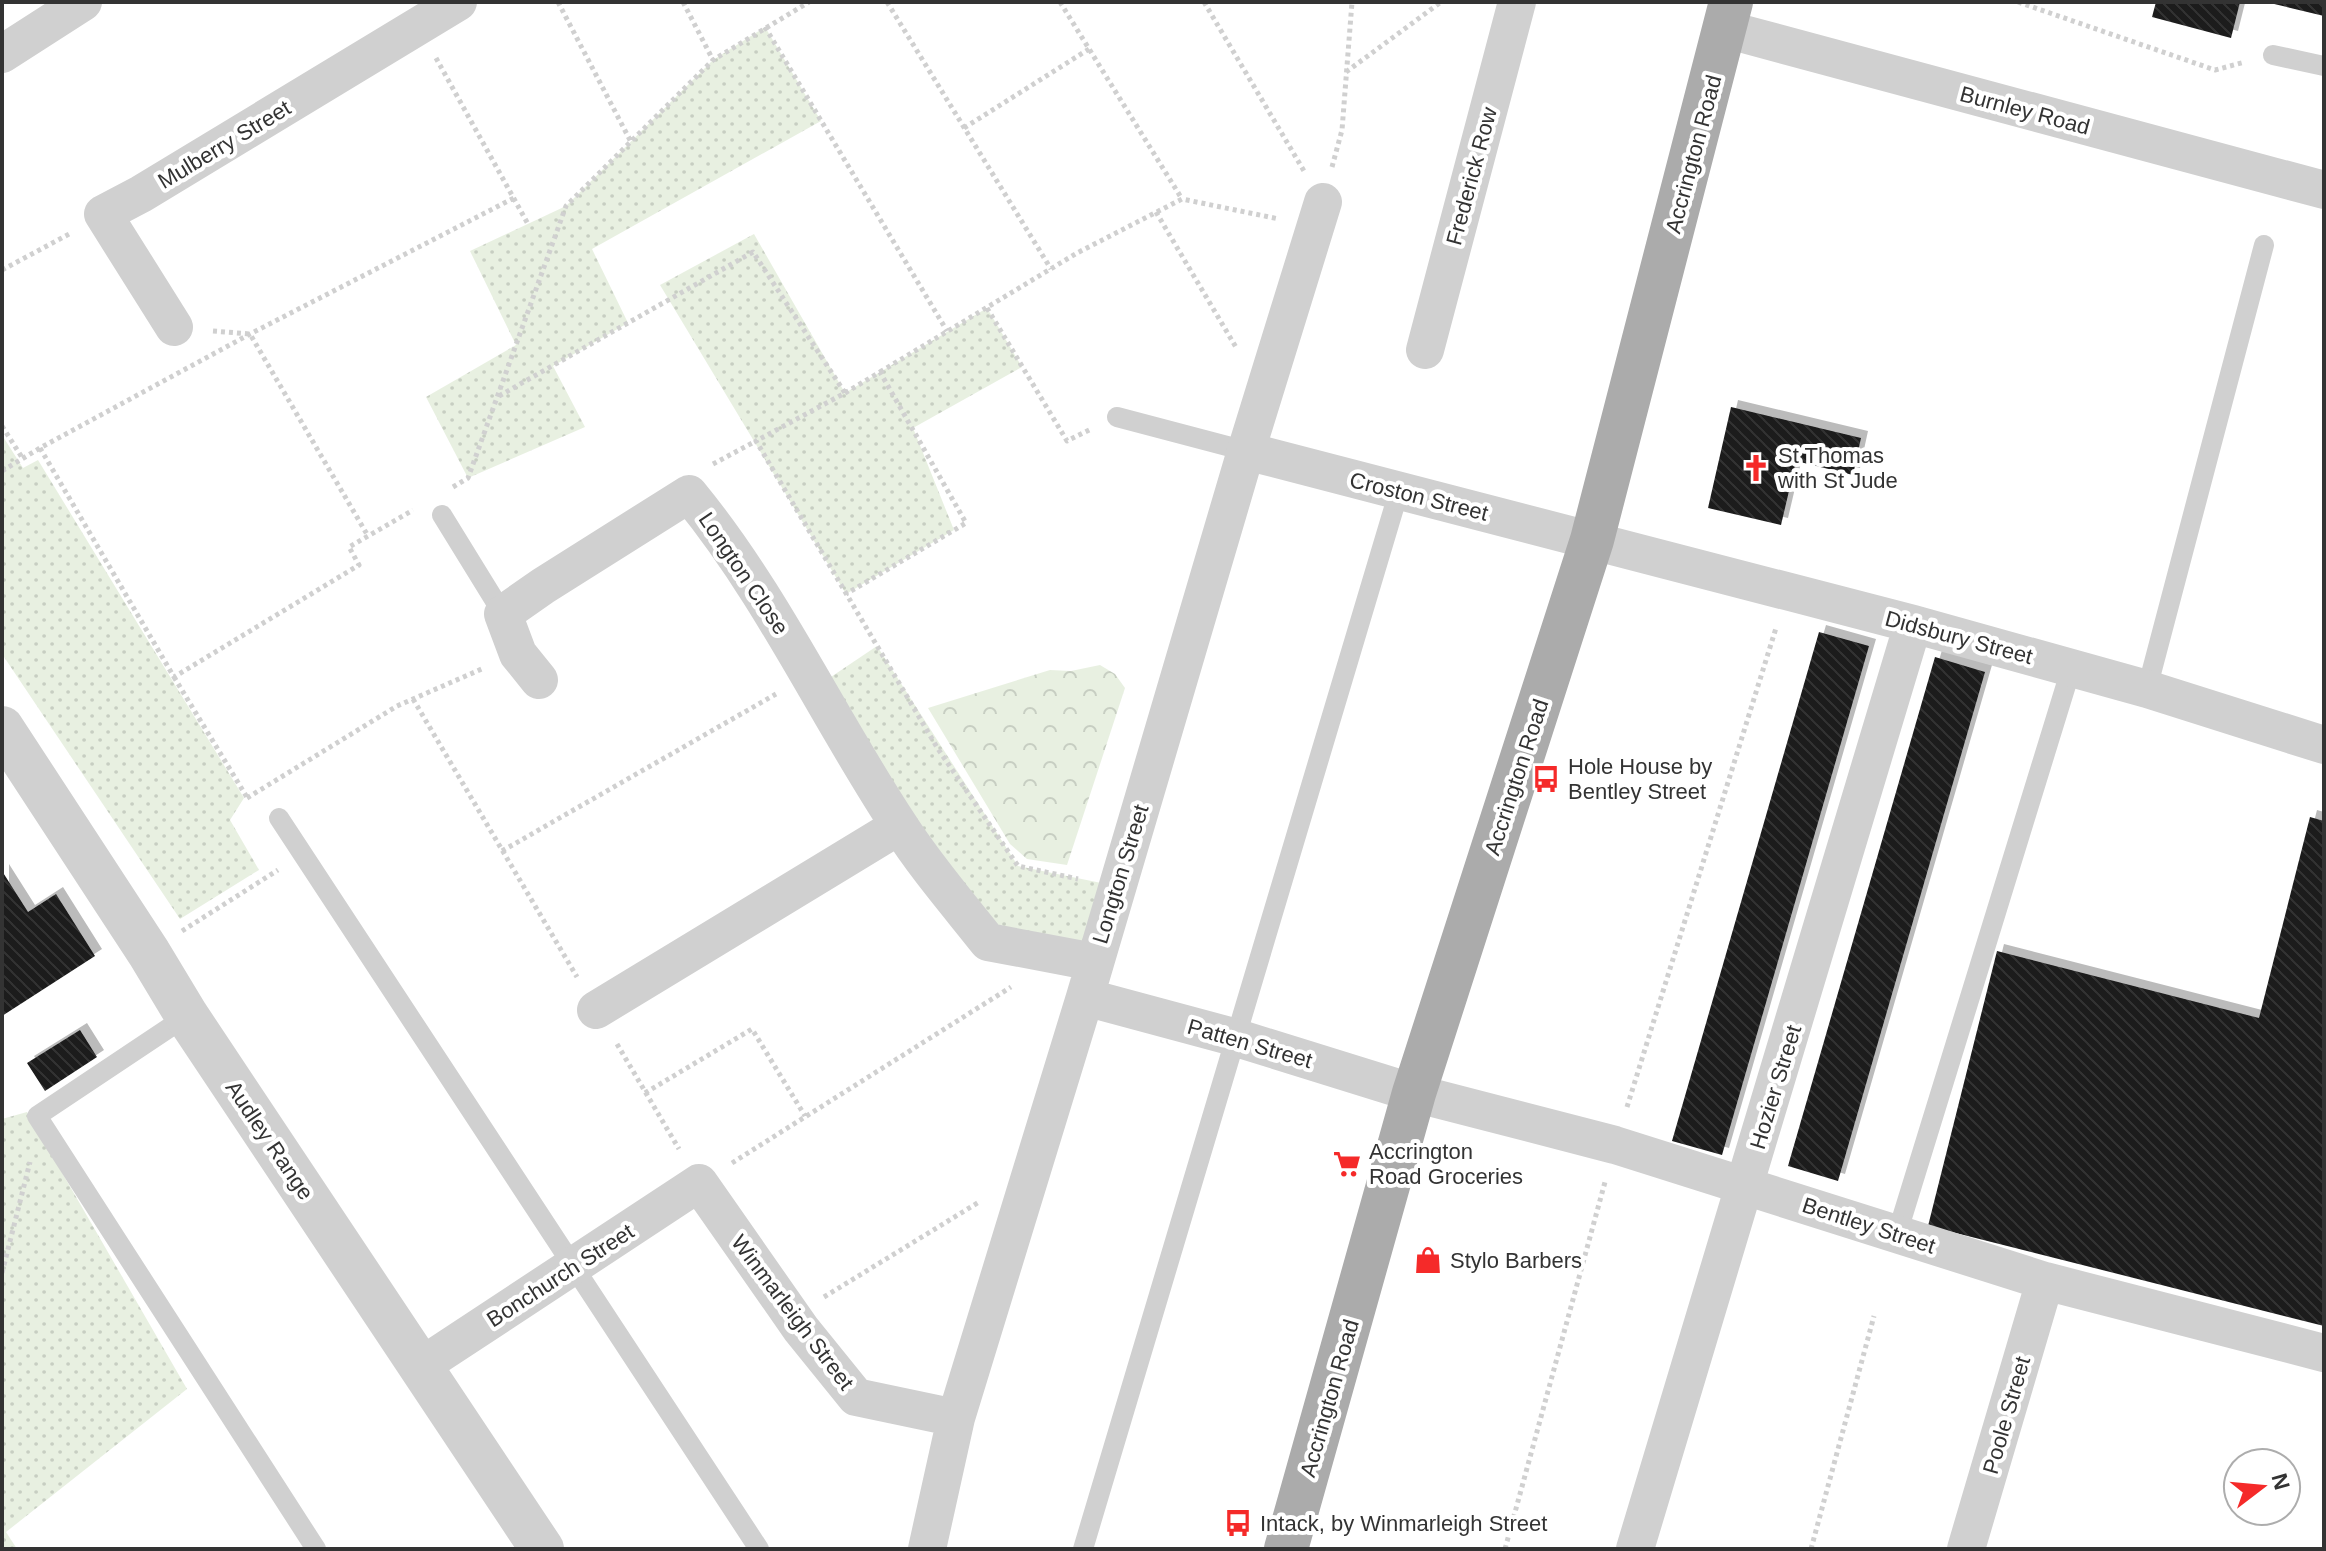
<svg xmlns="http://www.w3.org/2000/svg" width="2326" height="1551" font-family="Arial,sans-serif">
<style>
.grass{fill:url(#grass-dots)}
.park{fill:url(#park-crowns)}
.building{fill:url(#building-back-hatch);filter:url(#shadow)}
.lines{fill:none;stroke-linecap:round;stroke-linejoin:round}
.path{stroke:#d0d0d0;stroke-width:5;stroke-dasharray:4 4;stroke-linecap:butt}
.service{stroke:#d0d0d0;stroke-width:20}
.minor{stroke:#d0d0d0;stroke-width:38}
.tertiary{stroke:#d0d0d0;stroke-width:44}
.primary{stroke:#ababab;stroke-width:44}
.labels{text-anchor:middle;stroke-width:8;stroke-linejoin:round;paint-order:stroke}
.street-label{font-size:22px;fill:#333;stroke:#fff}
.poi-label{font-size:22px;fill:#333;stroke:#fff;text-anchor:start}
</style>
<defs>
<pattern id="grass-dots" width="8" height="8" patternUnits="userSpaceOnUse" patternTransform="scale(2)"><rect width="8" height="8" fill="#e8f0e1"/><path d="M2 2h.1M6 6h.1" fill="none" stroke="#c7cec2" stroke-width="1.8" stroke-linecap="round"/></pattern>
<pattern id="park-crowns" width="20" height="18" patternUnits="userSpaceOnUse" patternTransform="scale(2)"><rect width="20" height="18" fill="#e8f0e1"/><path d="M2 6a3 3 0 1 1 6 0M12 15a3 3 0 1 1 6 0" fill="none" stroke="#c7cec2"/></pattern>
<pattern id="building-back-hatch" width="6" height="6" patternUnits="userSpaceOnUse" patternTransform="scale(2)"><rect width="6" height="6" fill="#1a1a1a"/><path d="M-1 5l2 2M0 0l6 6M5-1l2 2" fill="none" stroke="#333"/></pattern>
<filter id="shadow"><feDropShadow dx="7" dy="-7" stdDeviation="0" flood-color="#0004"/></filter>
</defs>
<rect width="100%" height="100%" fill="#fff"/>
<path class="grass" d="M 765,27 L 821,121 L 592,249 L 628,323 L 553,366 L 585,427 L 468,478 L 426,397 L 516,345 L 470,251 L 566,206 L 713,60 Z
M 754,234 L 845,393 L 987,308 L 1022,367 L 913,428 L 954,530 L 846,594 L 660,285 Z
M 2,435 L 23,468 L 38,460 L 244,798 L 230,820 L 259,870 L 180,919 L 2,654 Z
M 877,646 L 1018,866 L 1116,886 L 1094,962 L 988,942 L 816,687 Z
M 27,1112 L 187,1389 L 6,1532 L 17,1549 L 2,1549 L 2,1119 Z"/>
<path class="park" d="M 1100,665 L 1115,674 L 1125,688 L 1067,865 L 1027,859 L 1010,844 L 928,708 L 1050,670 L 1071,671 Z"/>
<path class="building" d="M 2156,2 L 2240,2 L 2231,38 L 2152,17 Z
M 2270,2 L 2324,2 L 2324,16 L 2270,3 Z
M 1731,407 L 1861,438 L 1853,475 L 1796,461 L 1781,525 L 1708,508 Z
M 1819,632 L 1869,646 L 1722,1155 L 1672,1141 Z
M 1935,657 L 1985,672 L 1838,1181 L 1788,1166 Z
M 2310,817 L 2324,821 L 2324,1326 L 1928,1226 L 1997,951 L 2259,1018 Z
M 2,871 L 28,912 L 56,894 L 95,956 L 2,1016 Z
M 80,1030 L 97,1057 L 45,1091 L 27,1063 Z"/>
<g class="lines">
<path class="path" d="M 558,2 L 631,142
M 683,2 L 713,60
M 887,2 L 1051,269
M 1060,2 L 1182,199
M 1204,2 L 1304,171
M 2018,2 L 2215,70 L 2245,62
M 765,27 L 947,331
M 436,58 L 528,224
M 1346,72 L 1441,2
M 964,128 L 1089,49
M 1332,167 L 1342,130 L 1352,2
M 1156,212 L 1237,349
M 2,270 L 71,233
M 987,308 L 1067,441 L 1091,429
M 213,331 L 250,334 L 368,536
M 880,372 L 1077,253 L 1182,199 L 1279,219
M 845,393 L 880,372 L 966,523 L 846,594
M 499,396 L 753,252 L 845,393 L 756,441 L 938,749 L 1018,866 L 1078,879
M 2,426 L 23,459
M 40,448 L 174,677 L 359,565 L 349,547 L 413,510
M 713,464 L 756,441
M 2,471 L 40,448 L 250,334 L 514,198
M 453,487 L 468,478 L 566,206 L 713,60 L 809,2
M 174,677 L 248,799
M 413,699 L 577,977
M 247,798 L 397,706 L 484,668
M 502,851 L 776,694
M 182,931 L 278,870
M 617,1044 L 679,1149
M 645,1093 L 752,1029 L 805,1116
M 1627,1107 L 1776,628
M 732,1163 L 1011,987
M 2,1273 L 30,1162
M 824,1297 L 979,1202
M 1505,1549 L 1605,1182
M 1811,1549 L 1874,1316"/>
<path class="service" d="M 2273,55 L 2324,66
M 1117,417 L 1246,451
M 442,515 L 503,614
M 2147,689 L 2264,245
M 279,818 L 759,1549
M 187,1016 L 37,1116 L 316,1549
M 1897,1234 L 2071,669
M 1083,1549 L 1399,491"/>
<path class="minor" d="M 1725,29 L 2324,190
M 2,54 L 83,2
M 174,327 L 103,214 L 141,194 L 458,2
M 1425,350 L 1517,2
M 1246,451 L 1913,624 L 2147,689 L 2324,745
M 539,680 L 518,654 L 503,614 L 543,586 L 689,494 C 772,595 827,716 899,825 C 925,866 958,904 988,942 L 1094,962
M 1085,997 L 1237,1038 L 1414,1093 L 1615,1145 L 2045,1281 L 2324,1353
M 596,1010 L 899,826
M 421,1366 L 699,1183 L 801,1329 L 856,1397 L 956,1418
M 927,1549 L 956,1418 L 1085,997 L 1246,451 L 1323,202
M 1635,1549 L 1913,624
M 1966,1549 L 2045,1281"/>
<path class="tertiary" d="M 2,728 L 149,953 L 187,1016 L 542,1549"/>
<path class="primary" d="M 1286,1549 L 1414,1093 L 1592,540 L 1731,2"/>
</g>
<defs>
<g id="church-bare" transform="scale(2.16)"><path d="M-1.2-6h2.4v3.5h3.3v2.4h-3.3V6h-2.4V-.1h-3.3v-2.4h3.3Z" fill="#f52a29" stroke="#fff" stroke-width="2.5" paint-order="stroke"/></g>
<g id="bus-bare" transform="scale(2.16)"><path d="M-5-6H5V4H4V6H2V4H-2V6H-4V4H-5ZM-3.5-4V0h7V-4ZM-3.5 1.2v1.5H-2V1.2ZM2 1.2v1.5H3.5V1.2Z" fill="#f52a29" stroke="#fff" stroke-width="2.5" paint-order="stroke"/></g>
<g id="supermarket-bare" transform="scale(2.16)"><path d="M-6-5.5h2.5l.6 2H6L4.5 2H-2.5L-4.4-4H-6ZM-1.5 3.2a1.3 1.3 0 1 0 .1 0ZM3 3.2a1.3 1.3 0 1 0 .1 0Z" fill="#f52a29" stroke="#fff" stroke-width="2.5" paint-order="stroke"/></g>
<g id="shop-bare" transform="scale(2.16)"><path d="M-5-2.5h2.3a2.7 3.5 0 0 1 5.4 0H5L5.5 6h-11ZM-1.5-2.5h3a1.5 2.3 0 0 0-3 0Z" fill="#f52a29" stroke="#fff" stroke-width="2.5" paint-order="stroke"/></g>
</defs>
<g fill-rule="evenodd">
<use href="#church-bare" x="1756" y="468"/>
<use href="#bus-bare" x="1546" y="779"/>
<use href="#supermarket-bare" x="1347" y="1164"/>
<use href="#shop-bare" x="1428" y="1260"/>
<use href="#bus-bare" x="1238" y="1523"/>
</g>
<g class="labels">
<g class="street-label">
<text transform="translate(2025 110) rotate(15)" y="8">Burnley Road</text>
<text transform="translate(224 144) rotate(-31)" y="8">Mulberry Street</text>
<text transform="translate(1693 154) rotate(-75)" y="8">Accrington Road</text>
<text transform="translate(1471 176) rotate(-75)" y="8">Frederick Row</text>
<text transform="translate(1419 496) rotate(14)" y="8">Croston Street</text>
<text transform="translate(744 573) rotate(56)" y="8">Longton Close</text>
<text transform="translate(1959 637) rotate(15)" y="8">Didsbury Street</text>
<text transform="translate(1516 777) rotate(-72)" y="8">Accrington Road</text>
<text transform="translate(1120 874) rotate(-73)" y="8">Longton Street</text>
<text transform="translate(1250 1043) rotate(16)" y="8">Patten Street</text>
<text transform="translate(1775 1087) rotate(-73)" y="8">Hozier Street</text>
<text transform="translate(270 1140) rotate(56)" y="8">Audley Range</text>
<text transform="translate(1869 1225) rotate(18)" y="8">Bentley Street</text>
<text transform="translate(560 1275) rotate(-33)" y="8">Bonchurch Street</text>
<text transform="translate(793 1312) rotate(53)" y="8">Winmarleigh Street</text>
<text transform="translate(1329 1398) rotate(-74)" y="8">Accrington Road</text>
<text transform="translate(2006 1415) rotate(-74)" y="8">Poole Street</text>
</g>
<g class="poi-label">
<text x="1778" y="463">St Thomas<tspan x="1778" dy="25">with St Jude</tspan></text>
<text x="1568" y="774">Hole House by<tspan x="1568" dy="25">Bentley Street</tspan></text>
<text x="1369" y="1159">Accrington<tspan x="1369" dy="25">Road Groceries</tspan></text>
<text x="1450" y="1268">Stylo Barbers</text>
<text x="1260" y="1531">Intack, by Winmarleigh Street</text>
</g>
</g>
<rect width="2326" height="1551" fill="none" stroke="#333333" stroke-width="8"/>
<g transform="translate(2262 1487) rotate(74)"><circle r="38" fill="#ffffff" stroke="#adadad" stroke-width="2"/>
<path d="M0-6L14 30L0 20L-14 30Z" fill="#f52a29"/>
<text y="-12" font-size="22" font-weight="bold" text-anchor="middle" fill="#333333">N</text>
</g>
</svg>
